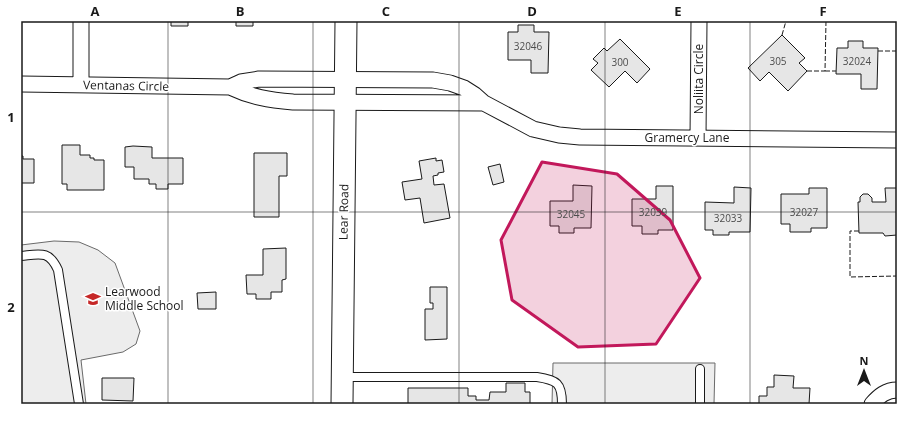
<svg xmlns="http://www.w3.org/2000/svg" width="918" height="425" font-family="'Open Sans',sans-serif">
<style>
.built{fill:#ededed;stroke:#6a6a6a}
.building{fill:#e6e6e6;stroke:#1a1a1a}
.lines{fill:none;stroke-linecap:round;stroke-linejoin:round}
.lane-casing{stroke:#1a1a1a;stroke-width:10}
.street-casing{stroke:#1a1a1a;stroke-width:17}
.secondary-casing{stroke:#1a1a1a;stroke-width:23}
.lane{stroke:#fff;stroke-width:8}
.street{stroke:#fff;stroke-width:15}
.secondary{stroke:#fff;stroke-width:21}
.fence{stroke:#1a1a1a;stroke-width:1;stroke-dasharray:5 2;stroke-linecap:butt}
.marked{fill:#c2185b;fill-opacity:0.2;stroke:#c2185b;stroke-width:3;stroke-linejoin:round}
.grid{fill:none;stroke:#1a1a1a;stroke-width:1;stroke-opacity:0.55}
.labels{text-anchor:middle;stroke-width:3;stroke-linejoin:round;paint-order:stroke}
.number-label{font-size:10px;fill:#4d4d4d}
.street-label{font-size:12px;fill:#1a1a1a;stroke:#fff}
.poi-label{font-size:12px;fill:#1a1a1a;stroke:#fff;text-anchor:start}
.neatline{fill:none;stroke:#1a1a1a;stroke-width:1.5}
.grid-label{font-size:13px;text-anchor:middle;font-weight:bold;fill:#1a1a1a}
</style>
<rect width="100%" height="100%" fill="#fff"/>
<path class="built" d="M 54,241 L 79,242 L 98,250 L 115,263 L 140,331 L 136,344 L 123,352 L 81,360 L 86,404 L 21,404 L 21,245 Z
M 553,363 L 715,363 L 714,404 L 552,404 Z"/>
<path class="building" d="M 171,21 L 188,21 L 188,26 L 171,26 Z
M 236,21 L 253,21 L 253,26 L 236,26 Z
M 518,25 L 534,25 L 534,32 L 549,32 L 548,73 L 531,73 L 531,60 L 508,60 L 508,32 L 518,32 Z
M 782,35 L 805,58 L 799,63 L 807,71 L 788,91 L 769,72 L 760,81 L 748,68 Z
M 620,39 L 650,69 L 637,83 L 625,71 L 609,87 L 591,70 L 598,63 L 593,59 L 604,48 L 607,51 Z
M 848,41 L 863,41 L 863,48 L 878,48 L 877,89 L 861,89 L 861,74 L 836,74 L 837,48 L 848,48 Z
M 62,145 L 80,145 L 80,155 L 90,155 L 90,158 L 94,158 L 94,160 L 104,160 L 104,190 L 67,190 L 67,184 L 62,184 Z
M 133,146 L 152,147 L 152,158 L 183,158 L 183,184 L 168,184 L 168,189 L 156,189 L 156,184 L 149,184 L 149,179 L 134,179 L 134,167 L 125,167 L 125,147 Z
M 254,153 L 287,153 L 287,176 L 279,176 L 279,217 L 254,217 Z
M 21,156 L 23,156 L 23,159 L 34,159 L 34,183 L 21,183 Z
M 436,158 L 436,161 L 442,160 L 444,172 L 438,173 L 438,175 L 433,176 L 434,185 L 444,184 L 450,218 L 424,223 L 420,198 L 405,200 L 402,182 L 422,179 L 419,161 Z
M 500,164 L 504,182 L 493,185 L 488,167 Z
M 573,185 L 592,186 L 591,228 L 574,228 L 574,233 L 559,233 L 559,226 L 550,226 L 550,201 L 573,201 Z
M 656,186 L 673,186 L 673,230 L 658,230 L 658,234 L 642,234 L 642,226 L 632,226 L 632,199 L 656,199 Z
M 734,187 L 751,188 L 750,232 L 729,232 L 729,235 L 713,235 L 713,230 L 705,230 L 705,202 L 734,203 Z
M 809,188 L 827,188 L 827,228 L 811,228 L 811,232 L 790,232 L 790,224 L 781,224 L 781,194 L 809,194 Z
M 885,188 L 897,188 L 897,235 L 885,236 L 883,233 L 859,233 L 858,202 L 860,202 L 860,197 L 863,194 L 868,194 L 872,198 L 872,202 L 886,202 Z
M 286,248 L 286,279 L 282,280 L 282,292 L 271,292 L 271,299 L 256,299 L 256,294 L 247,294 L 246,275 L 263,275 L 263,249 Z
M 430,287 L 447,287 L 447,339 L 425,340 L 425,309 L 433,309 L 433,303 L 430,303 Z
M 216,292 L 216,309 L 198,309 L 197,293 Z
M 774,375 L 794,376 L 793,388 L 810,388 L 809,404 L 759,404 L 759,396 L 767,396 L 767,387 L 774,387 Z
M 102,378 L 134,378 L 133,401 L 102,400 Z
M 506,383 L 525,383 L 525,392 L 530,392 L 530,404 L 408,404 L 408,388 L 468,388 L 468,396 L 476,396 L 476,400 L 489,400 L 490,392 L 506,392 Z"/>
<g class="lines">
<g class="lane-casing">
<path id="lane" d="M 21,256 C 40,254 49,250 58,270 L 79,404
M 343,377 L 537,377 C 557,380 562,383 562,404
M 700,404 L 700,369"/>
</g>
<g class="street-casing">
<path id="street" d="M 21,84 L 230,87 L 241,82 L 259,79 L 433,80 L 450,83 L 464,88 L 475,95 L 484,103 L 533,129 L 559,135 L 580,137 L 897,140
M 81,85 L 81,21
M 230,87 C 251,97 269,100 293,102 L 484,103
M 698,138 L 699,21
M 872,404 C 879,396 886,390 897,390"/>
</g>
<g class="secondary-casing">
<path id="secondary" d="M 342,404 L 346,21"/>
</g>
<use href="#lane" class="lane"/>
<use href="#street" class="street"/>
<use href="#secondary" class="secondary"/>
<path class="fence" d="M 782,35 L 786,21
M 878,51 L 897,51
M 807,71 L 825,71 L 826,21
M 825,71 L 836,71
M 859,231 L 850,231 L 850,277 L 897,276"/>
</g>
<path class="marked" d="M 542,162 L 617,174 L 670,220 L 700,278 L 656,344 L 578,347 L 512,300 L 501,240 Z"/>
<path class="grid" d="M 168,21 L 168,404M 313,21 L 313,404M 459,21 L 459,404M 605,21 L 605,404M 750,21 L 750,404M 21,212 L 897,212"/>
<defs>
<g id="school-bare" transform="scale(1.2)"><path d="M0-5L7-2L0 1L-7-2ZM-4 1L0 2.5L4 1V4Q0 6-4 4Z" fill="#c62828" stroke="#fff" stroke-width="2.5" paint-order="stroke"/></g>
</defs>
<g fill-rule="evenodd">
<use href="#school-bare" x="93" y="299"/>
</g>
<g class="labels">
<g class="number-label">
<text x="528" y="50">32046</text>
<text x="778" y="65">305</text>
<text x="857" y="65">32024</text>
<text x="620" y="66">300</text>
<text x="653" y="216">32039</text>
<text x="804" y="216">32027</text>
<text x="571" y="218">32045</text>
<text x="728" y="222">32033</text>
</g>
<g class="street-label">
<text transform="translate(699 79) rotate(-90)" y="4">Noliita Circle</text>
<text transform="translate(126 86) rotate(1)" y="4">Ventanas Circle</text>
<text x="687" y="142">Gramercy Lane</text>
<text transform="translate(344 212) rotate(-89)" y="4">Lear Road</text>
</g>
<g class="poi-label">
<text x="105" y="296">Learwood<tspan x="105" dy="14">Middle School</tspan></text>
</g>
</g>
<rect width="918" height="425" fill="none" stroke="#ffffff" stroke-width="44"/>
<g transform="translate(864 371)" stroke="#ffffff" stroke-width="3" paint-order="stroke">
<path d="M0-3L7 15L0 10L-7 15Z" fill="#1a1a1a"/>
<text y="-6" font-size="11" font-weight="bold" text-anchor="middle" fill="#1a1a1a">N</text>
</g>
<rect x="22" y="22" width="874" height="381" class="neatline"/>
<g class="grid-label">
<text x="95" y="16">A</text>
<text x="240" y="16">B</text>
<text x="386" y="16">C</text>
<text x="532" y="16">D</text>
<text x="678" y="16">E</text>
<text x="823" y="16">F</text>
<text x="11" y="122">1</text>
<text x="11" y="312">2</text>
</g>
</svg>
